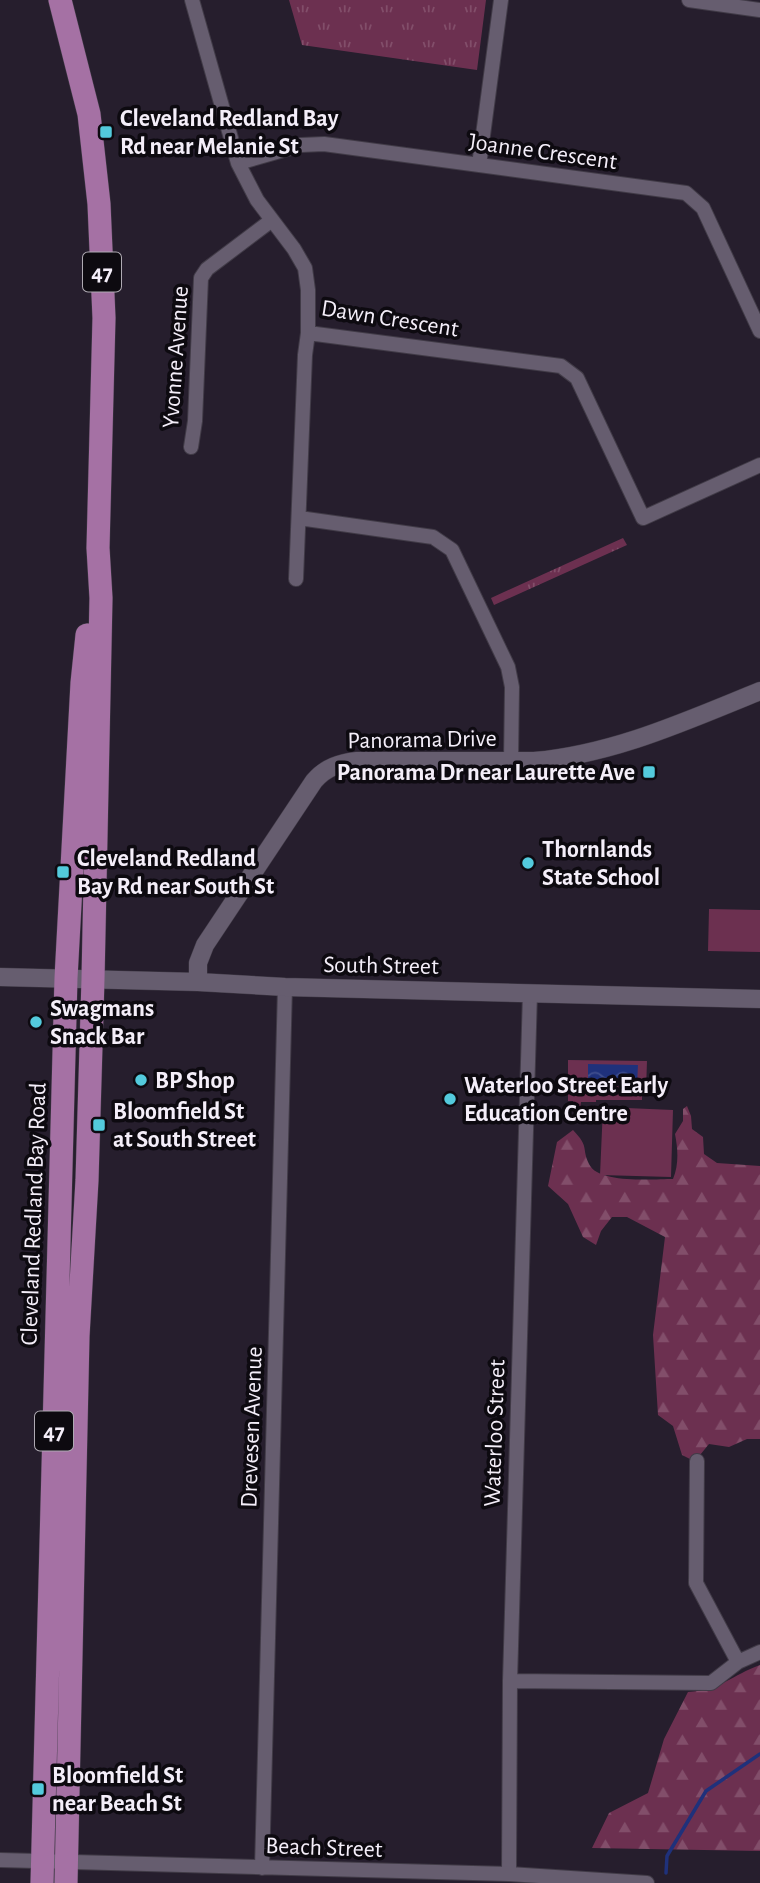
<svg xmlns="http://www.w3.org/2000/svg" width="760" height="1883" font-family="'Alegreya Sans',sans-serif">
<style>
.grass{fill:url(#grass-tufts)}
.forest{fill:url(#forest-firs)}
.pitch{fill:#6c3050}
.water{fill:url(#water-waves)}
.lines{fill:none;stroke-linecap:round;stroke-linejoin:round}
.stream{stroke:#1f317b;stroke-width:3.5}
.minor-casing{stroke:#413b47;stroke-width:16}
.tertiary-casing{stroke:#413b47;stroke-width:19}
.trunk-casing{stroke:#413b47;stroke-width:24}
.minor{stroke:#665d6f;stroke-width:14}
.tertiary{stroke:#665d6f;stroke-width:18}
.trunk{stroke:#a571a4;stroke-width:23}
.poi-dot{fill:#53cadc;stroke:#0d0a10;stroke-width:2.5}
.labels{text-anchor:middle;stroke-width:7;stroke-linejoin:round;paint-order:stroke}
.shield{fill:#0d0a10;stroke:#afaab3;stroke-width:2}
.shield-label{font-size:23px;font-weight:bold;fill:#f4eef9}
.poi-label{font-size:24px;font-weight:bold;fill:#f4eef9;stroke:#0d0a10;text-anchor:start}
.street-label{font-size:24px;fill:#f4eef9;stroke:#0d0a10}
</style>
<defs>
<pattern id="grass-tufts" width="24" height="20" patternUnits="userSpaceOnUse" patternTransform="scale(1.75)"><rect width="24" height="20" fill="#6c3050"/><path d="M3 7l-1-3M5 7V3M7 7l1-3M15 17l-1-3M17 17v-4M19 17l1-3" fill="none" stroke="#824e6a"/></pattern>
<pattern id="forest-firs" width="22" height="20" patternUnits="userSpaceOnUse" patternTransform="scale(1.75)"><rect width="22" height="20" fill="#6c3050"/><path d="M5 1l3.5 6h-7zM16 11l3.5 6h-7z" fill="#824e6a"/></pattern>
<pattern id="water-waves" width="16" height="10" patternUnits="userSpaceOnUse" patternTransform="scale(1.75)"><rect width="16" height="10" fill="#1f317b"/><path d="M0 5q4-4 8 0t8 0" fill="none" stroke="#404f8e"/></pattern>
</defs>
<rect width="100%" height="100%" fill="#261e2d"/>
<path class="grass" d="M 289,0 L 486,0 L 477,70 L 302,45 Z
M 623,538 L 627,545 L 494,605 L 491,598 Z"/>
<path class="forest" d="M 687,1106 L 691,1116 L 692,1129 L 703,1137 L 704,1154 L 717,1163 L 760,1166 L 760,1439 L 747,1439 L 729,1447 L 709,1444 L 700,1455 L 690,1459 L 682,1455 L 673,1426 L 658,1415 L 653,1335 L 665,1237 L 627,1217 L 612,1217 L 601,1231 L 596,1245 L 583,1237 L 568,1204 L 548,1186 L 557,1142 L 573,1130 C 590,1148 581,1147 589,1164 C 598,1184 653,1179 673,1179 C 679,1164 678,1150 675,1134 L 683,1121 L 683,1109 Z
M 760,1665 L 760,1851 L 592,1848 L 609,1813 L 648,1793 L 664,1739 L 688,1692 C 721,1690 732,1675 760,1665 Z"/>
<path class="pitch" d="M 709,909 L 760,910 L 760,952 L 708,951 Z
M 568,1060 L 647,1061 L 646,1091 L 642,1091 L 642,1100 L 596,1100 L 596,1102 L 581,1102 L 580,1109 L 572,1109 L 573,1101 L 568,1101 Z
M 603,1107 L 673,1110 L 671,1177 L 600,1175 Z"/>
<path class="water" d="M 588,1064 L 638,1065 L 637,1086 L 588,1085 Z"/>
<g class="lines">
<path class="stream" d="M 666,1873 L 667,1856 L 706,1791 L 760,1754"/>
<g class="minor-casing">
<path id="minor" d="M 192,0 L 238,163 L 257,200 L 294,249 L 305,268 L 308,290 L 308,333 L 561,366 L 577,378 L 643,518 L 760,465
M 689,0 L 760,10
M 238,163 L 301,145 L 324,144 L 686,193 L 703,208 L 760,331
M 479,165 L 501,0
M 191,447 L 195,421 L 201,278 L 207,269 L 272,220
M 299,518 L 433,537 L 452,550 L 508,667 L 512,687 L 511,761
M 296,579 L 305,355 L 308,333
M 697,1461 L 696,1583 L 738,1662
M 510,1681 L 711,1683 L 738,1662 L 760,1652
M 0,1860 L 509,1874 L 647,1883
M 262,1868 L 285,987
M 509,1874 L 510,1681 L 530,993"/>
</g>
<g class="tertiary-casing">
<path id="tertiary" d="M 0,977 L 198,982 L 285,987 L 760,999
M 198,982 L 198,963 L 205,945 L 314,781 C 326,767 340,763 357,761 L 534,761 C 614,754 686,721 760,691"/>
</g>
<g class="trunk-casing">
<path id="trunk" d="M 60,0 L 89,114 L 99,204 L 104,318 L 98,548 L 101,598 L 93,979 L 87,1180 L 78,1336 L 66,1883
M 42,1883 L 66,978 L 82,683 L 87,635"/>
</g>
<use href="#minor" class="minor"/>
<use href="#tertiary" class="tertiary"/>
<use href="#trunk" class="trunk"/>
</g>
<g class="poi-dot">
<rect x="99" y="125" width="14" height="14" rx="3.5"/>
<rect x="642" y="765" width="14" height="14" rx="3.5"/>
<circle cx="528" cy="863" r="7"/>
<rect x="56" y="865" width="14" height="14" rx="3.5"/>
<circle cx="36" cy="1022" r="7"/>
<circle cx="141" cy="1080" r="7"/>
<circle cx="450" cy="1099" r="7"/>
<rect x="92" y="1118" width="14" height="14" rx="3.5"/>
<rect x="31" y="1782" width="14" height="14" rx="3.5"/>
</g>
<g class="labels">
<g class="shield">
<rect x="83" y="252.5" width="38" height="39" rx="5"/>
<rect x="35" y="1411.5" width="38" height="39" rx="5"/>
</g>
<g class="shield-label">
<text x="102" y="280">47</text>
<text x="54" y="1439">47</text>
</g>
<g class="poi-label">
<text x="120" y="126">Cleveland Redland Bay<tspan x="120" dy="28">Rd near Melanie St</tspan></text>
<text x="635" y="780" text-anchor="end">Panorama Dr near Laurette Ave</text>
<text x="542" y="857">Thornlands<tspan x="542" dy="28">State School</tspan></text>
<text x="77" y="866">Cleveland Redland<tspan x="77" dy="28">Bay Rd near South St</tspan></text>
<text x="50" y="1016">Swagmans<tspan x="50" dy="28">Snack Bar</tspan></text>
<text x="155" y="1088">BP Shop</text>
<text x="464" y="1093">Waterloo Street Early<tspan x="464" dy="28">Education Centre</tspan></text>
<text x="113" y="1119">Bloomfield St<tspan x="113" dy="28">at South Street</tspan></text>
<text x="52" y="1783">Bloomfield St<tspan x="52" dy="28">near Beach St</tspan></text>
</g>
<g class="street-label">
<text transform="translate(543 151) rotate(8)" y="8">Joanne Crescent</text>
<text transform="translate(390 318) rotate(9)" y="8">Dawn Crescent</text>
<text transform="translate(175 357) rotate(-86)" y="8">Yvonne Avenue</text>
<text transform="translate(422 739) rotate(-1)" y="8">Panorama Drive</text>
<text transform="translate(381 965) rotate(1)" y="8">South Street</text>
<text transform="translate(33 1214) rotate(-88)" y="8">Cleveland Redland Bay Road</text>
<text transform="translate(251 1427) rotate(-88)" y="8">Drevesen Avenue</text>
<text transform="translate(494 1433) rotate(-88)" y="8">Waterloo Street</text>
<text transform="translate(324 1847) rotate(2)" y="8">Beach Street</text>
</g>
</g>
</svg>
